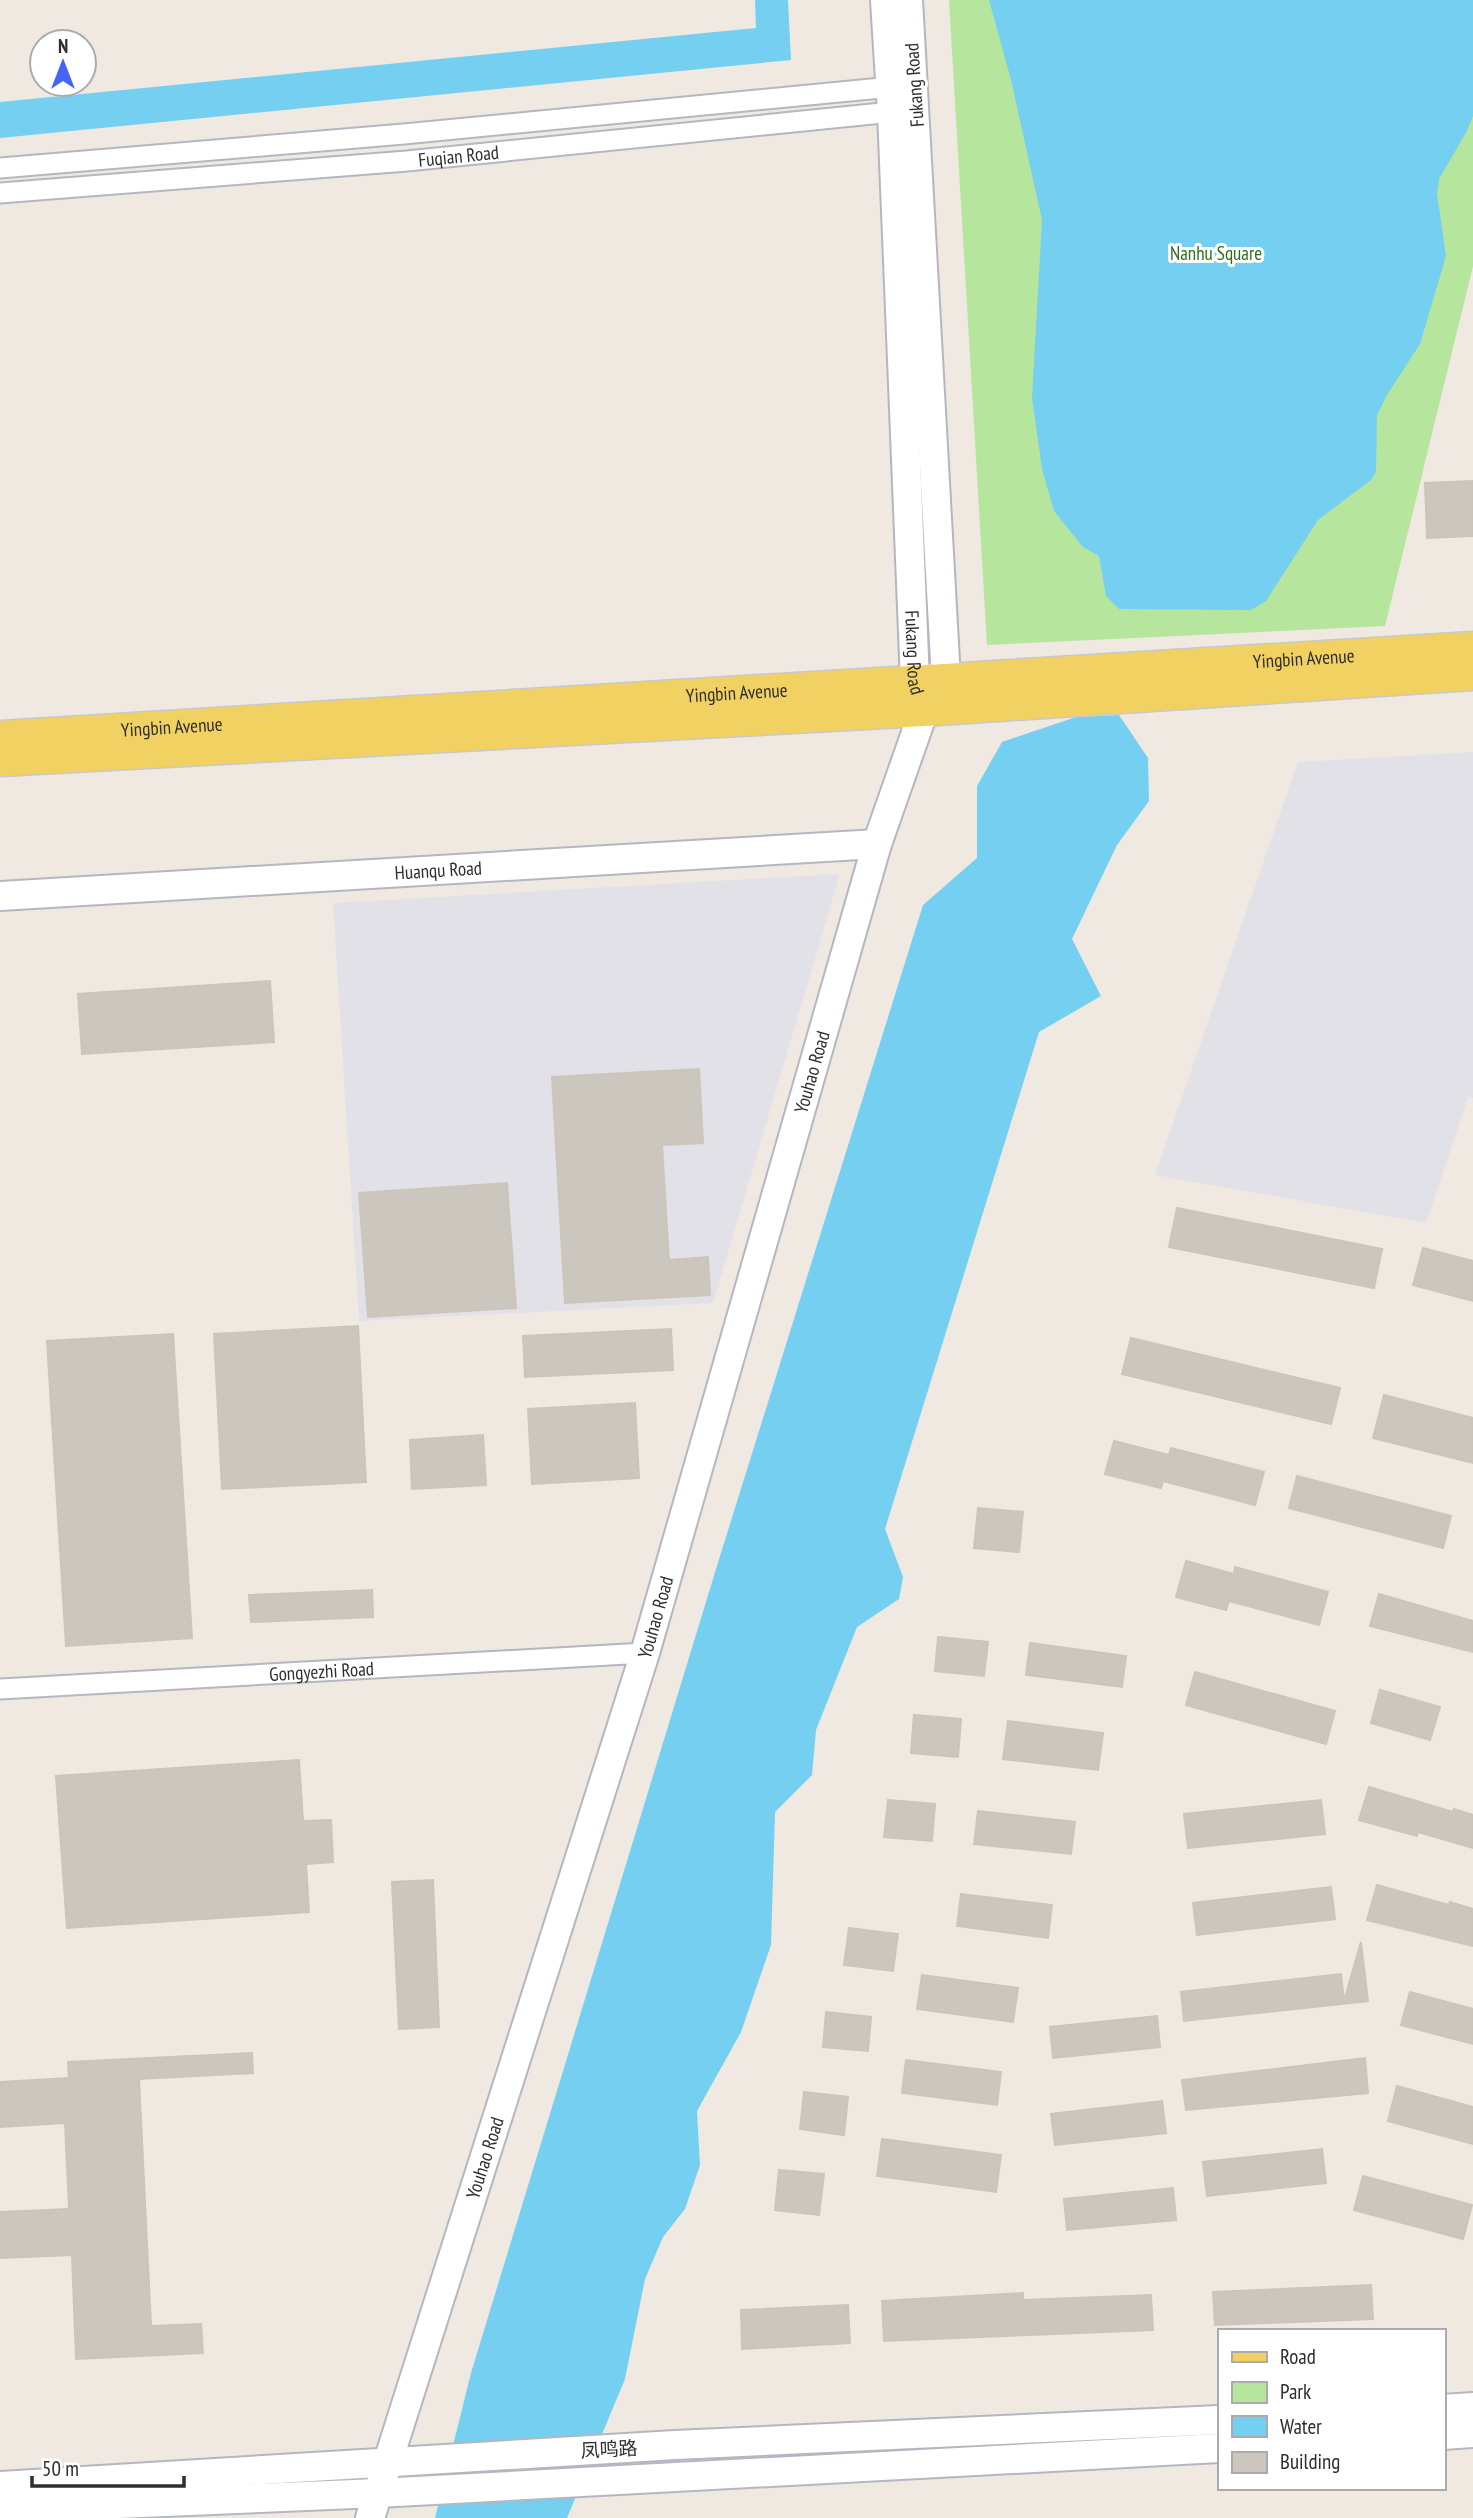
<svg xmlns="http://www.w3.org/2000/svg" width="1473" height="2518" font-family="'PT Sans Narrow','Noto Sans SC',sans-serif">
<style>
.industrial{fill:#e3e1e8}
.green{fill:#b6e59e}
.water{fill:#75cff0}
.building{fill:#cbc7bf;stroke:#cbc5ba;stroke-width:2}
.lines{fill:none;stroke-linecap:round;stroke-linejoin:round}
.street-casing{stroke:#b4b7c1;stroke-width:23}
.secondary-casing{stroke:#b4b7c1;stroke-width:32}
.primary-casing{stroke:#c9c9c9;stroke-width:35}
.street{stroke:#fff;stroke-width:19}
.secondary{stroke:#fff;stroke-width:28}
.primary{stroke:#f2d163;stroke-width:32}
.labels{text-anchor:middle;stroke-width:6;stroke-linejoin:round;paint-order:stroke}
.street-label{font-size:19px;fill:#2e2e2e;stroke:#fff}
.park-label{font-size:19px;fill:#2c6e1b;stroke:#fff}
</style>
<rect width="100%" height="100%" fill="#efe9e1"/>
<path class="industrial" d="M 1473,752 L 1473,1098 L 1468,1097 L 1426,1223 L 1155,1175 L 1298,762 Z
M 840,874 L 713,1303 L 359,1321 L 333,903 Z"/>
<path class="green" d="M 949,0 L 1473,0 L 1473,266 L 1385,626 L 987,645 Z"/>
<path class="water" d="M 755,0 L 788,0 L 791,60 L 0,138 L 0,102 L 756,28 Z
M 989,0 L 1473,0 L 1473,116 L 1467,131 L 1439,179 L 1437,194 L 1446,256 L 1420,344 L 1387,395 L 1377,415 L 1376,471 L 1371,480 L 1318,520 L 1266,601 L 1251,610 L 1119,609 L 1106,596 L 1099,556 L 1083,547 L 1054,511 L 1042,469 L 1032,398 L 1042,220 L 1011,80 Z
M 1119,715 L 1148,758 L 1149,801 L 1117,845 L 1072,939 L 1101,996 L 1039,1032 L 885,1529 L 903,1577 L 899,1599 L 857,1627 L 816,1730 L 812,1775 L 775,1812 L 771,1945 L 741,2032 L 697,2111 L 700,2165 L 685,2209 L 663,2237 L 645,2279 L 625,2379 L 567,2518 L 435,2518 L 471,2373 L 716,1569 L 923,905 L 977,858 L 977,786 L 1002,742 L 1076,717 Z"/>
<path class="building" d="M 1473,481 L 1473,536 L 1427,538 L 1425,483 Z
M 270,981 L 274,1042 L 82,1054 L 78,994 Z
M 699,1069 L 703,1143 L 662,1145 L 669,1260 L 708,1257 L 710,1295 L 565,1303 L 552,1077 Z
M 507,1183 L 516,1308 L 368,1317 L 359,1193 Z
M 1177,1208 L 1382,1249 L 1374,1288 L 1169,1247 Z
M 1423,1248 L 1473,1261 L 1473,1301 L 1413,1285 Z
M 358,1326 L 366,1482 L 222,1489 L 214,1334 Z
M 671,1329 L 673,1370 L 525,1377 L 523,1336 Z
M 173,1334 L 192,1638 L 66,1646 L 47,1341 Z
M 1131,1338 L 1340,1388 L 1331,1424 L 1122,1374 Z
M 1384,1395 L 1473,1418 L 1473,1463 L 1373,1438 Z
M 635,1403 L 639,1478 L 532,1484 L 528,1409 Z
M 483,1435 L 486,1485 L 412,1489 L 410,1440 Z
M 1114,1441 L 1169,1455 L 1171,1448 L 1264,1472 L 1255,1505 L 1163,1481 L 1161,1488 L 1105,1474 Z
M 1297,1476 L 1451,1516 L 1443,1548 L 1289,1508 Z
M 978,1508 L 1023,1512 L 1019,1552 L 974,1548 Z
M 1186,1561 L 1234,1574 L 1235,1567 L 1328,1592 L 1319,1625 L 1229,1601 L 1226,1610 L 1176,1597 Z
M 372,1590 L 373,1617 L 251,1622 L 249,1595 Z
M 1379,1594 L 1473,1621 L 1473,1652 L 1370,1626 Z
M 938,1637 L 988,1642 L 984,1676 L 935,1671 Z
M 1030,1643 L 1126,1656 L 1122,1687 L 1026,1675 Z
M 1195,1672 L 1335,1711 L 1326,1744 L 1186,1705 Z
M 1380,1690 L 1440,1707 L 1430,1740 L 1371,1723 Z
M 914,1715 L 961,1719 L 958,1757 L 911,1753 Z
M 1008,1721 L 1103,1733 L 1098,1770 L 1003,1759 Z
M 299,1760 L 303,1821 L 331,1820 L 333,1862 L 306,1864 L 309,1912 L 67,1928 L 56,1776 Z
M 1369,1787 L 1453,1812 L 1454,1809 L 1473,1815 L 1473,1848 L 1418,1832 L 1417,1836 L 1359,1820 Z
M 888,1800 L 935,1804 L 932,1841 L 884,1837 Z
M 1321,1800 L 1325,1834 L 1188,1848 L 1184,1814 Z
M 978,1811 L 1075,1822 L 1071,1854 L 974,1844 Z
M 433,1880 L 439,2027 L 399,2029 L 392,1882 Z
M 1377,1885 L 1449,1905 L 1450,1902 L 1473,1909 L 1473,1946 L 1367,1920 Z
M 1331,1887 L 1335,1919 L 1197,1935 L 1193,1903 Z
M 961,1894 L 1052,1905 L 1048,1938 L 957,1926 Z
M 849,1928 L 898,1934 L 893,1971 L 844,1965 Z
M 1361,1942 L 1368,2001 L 1184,2021 L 1181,1992 L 1341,1974 L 1344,2001 Z
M 922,1975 L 1018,1988 L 1013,2022 L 917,2009 Z
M 1410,1992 L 1473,2009 L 1473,2044 L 1401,2025 Z
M 826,2012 L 871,2017 L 868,2051 L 823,2047 Z
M 1157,2016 L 1160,2047 L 1053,2058 L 1050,2027 Z
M 252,2053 L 253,2073 L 139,2079 L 151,2326 L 201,2324 L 203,2353 L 76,2359 L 72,2255 L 0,2258 L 0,2212 L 69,2209 L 65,2123 L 0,2127 L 0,2082 L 69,2078 L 68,2062 Z
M 1365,2058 L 1368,2093 L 1186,2110 L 1182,2080 Z
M 906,2060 L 1001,2072 L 997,2105 L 902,2093 Z
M 1397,2086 L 1473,2107 L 1473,2144 L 1388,2121 Z
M 804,2092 L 848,2097 L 844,2135 L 800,2129 Z
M 1162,2101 L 1166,2133 L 1055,2145 L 1051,2114 Z
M 882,2139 L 1001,2155 L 996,2192 L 877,2176 Z
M 1322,2149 L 1326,2183 L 1207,2196 L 1203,2162 Z
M 779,2170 L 824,2174 L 819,2215 L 775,2210 Z
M 1363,2176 L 1472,2205 L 1463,2239 L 1354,2210 Z
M 1173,2188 L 1176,2220 L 1067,2230 L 1064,2199 Z
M 1371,2285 L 1373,2319 L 1215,2325 L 1213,2292 Z
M 1023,2293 L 1023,2300 L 1151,2295 L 1153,2330 L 884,2341 L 882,2301 Z
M 848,2305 L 850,2343 L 742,2349 L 741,2310 Z"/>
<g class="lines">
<g class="street-casing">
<g id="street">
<path d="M 0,168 L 404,134 L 902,86"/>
<path id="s1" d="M 0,193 L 407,161 L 902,111"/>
<path id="s2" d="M 0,1689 L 645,1653"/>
</g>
</g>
<g class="secondary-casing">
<g id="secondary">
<path id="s3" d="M 885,0 L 892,112 L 915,682 L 921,703"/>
<path id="s4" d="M 0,896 L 877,844"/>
<path d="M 1443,2409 L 1473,2407"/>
<path d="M 1443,2435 L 1473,2433"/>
<path d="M 0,2486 L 675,2445 L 1219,2420"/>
<path d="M 0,2509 L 378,2493 L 1219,2448"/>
<path id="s5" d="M 370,2518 L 645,1653 L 877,844 L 924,710 L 946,679 L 908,0"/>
</g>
</g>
<g class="primary-casing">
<g id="primary">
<path id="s6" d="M 0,737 L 1473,648"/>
<path d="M 0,760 L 924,710 L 1473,674"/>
</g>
</g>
<use href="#street" class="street"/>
<use href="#secondary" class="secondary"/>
<use href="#primary" class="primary"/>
</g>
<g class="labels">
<g class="street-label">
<text transform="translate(914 85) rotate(-94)" y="7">Fukang Road</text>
<text dy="7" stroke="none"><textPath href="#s1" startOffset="460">Fuqian Road</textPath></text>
<text dy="7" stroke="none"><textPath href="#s3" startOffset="653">Fukang Road</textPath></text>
<text dy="7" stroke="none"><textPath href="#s6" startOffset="1306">Yingbin Avenue</textPath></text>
<text dy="7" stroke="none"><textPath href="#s6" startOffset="738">Yingbin Avenue</textPath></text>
<text dy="7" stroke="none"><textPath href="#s6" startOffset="172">Yingbin Avenue</textPath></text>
<text dy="7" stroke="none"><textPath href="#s4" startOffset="439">Huanqu Road</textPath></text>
<text dy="7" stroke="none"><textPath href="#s5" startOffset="1512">Youhao Road</textPath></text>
<text dy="7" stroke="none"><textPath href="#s5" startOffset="945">Youhao Road</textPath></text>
<text dy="7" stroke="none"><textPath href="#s2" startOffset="322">Gongyezhi Road</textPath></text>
<text dy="7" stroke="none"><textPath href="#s5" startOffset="378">Youhao Road</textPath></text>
<text transform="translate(609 2449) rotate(-3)" y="7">凤鸣路</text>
</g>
<g class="park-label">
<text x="1216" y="260">Nanhu Square</text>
</g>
</g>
<rect x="1218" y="2329" width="228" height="161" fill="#ffffff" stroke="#ababab" stroke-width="2"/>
<rect x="1232" y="2352" width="35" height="10" fill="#f2d163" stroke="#ababab" stroke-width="2"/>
<text x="1280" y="2364" font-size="21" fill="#2e2e2e">Road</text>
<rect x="1232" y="2382" width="35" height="21" fill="#b6e59e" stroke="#ababab" stroke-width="2"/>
<text x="1280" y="2399" font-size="21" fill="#2e2e2e">Park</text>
<rect x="1232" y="2416" width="35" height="21" fill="#75cff0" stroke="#ababab" stroke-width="2"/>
<text x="1280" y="2434" font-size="21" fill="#2e2e2e">Water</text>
<rect x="1232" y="2452" width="35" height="21" fill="#cbc7bf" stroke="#ababab" stroke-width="2"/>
<text x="1280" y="2469" font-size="21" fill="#2e2e2e">Building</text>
<g transform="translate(63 63)"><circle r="33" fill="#ffffff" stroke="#ababab" stroke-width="2"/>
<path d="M0-5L12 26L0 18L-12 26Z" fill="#4264fb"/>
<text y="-10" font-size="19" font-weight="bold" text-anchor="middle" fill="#2e2e2e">N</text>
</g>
<path d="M32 2476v10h152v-10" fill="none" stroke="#2e2e2e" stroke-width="3.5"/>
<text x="42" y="2476" font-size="21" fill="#2e2e2e" stroke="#ffffff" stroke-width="5" paint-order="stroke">50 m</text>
</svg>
